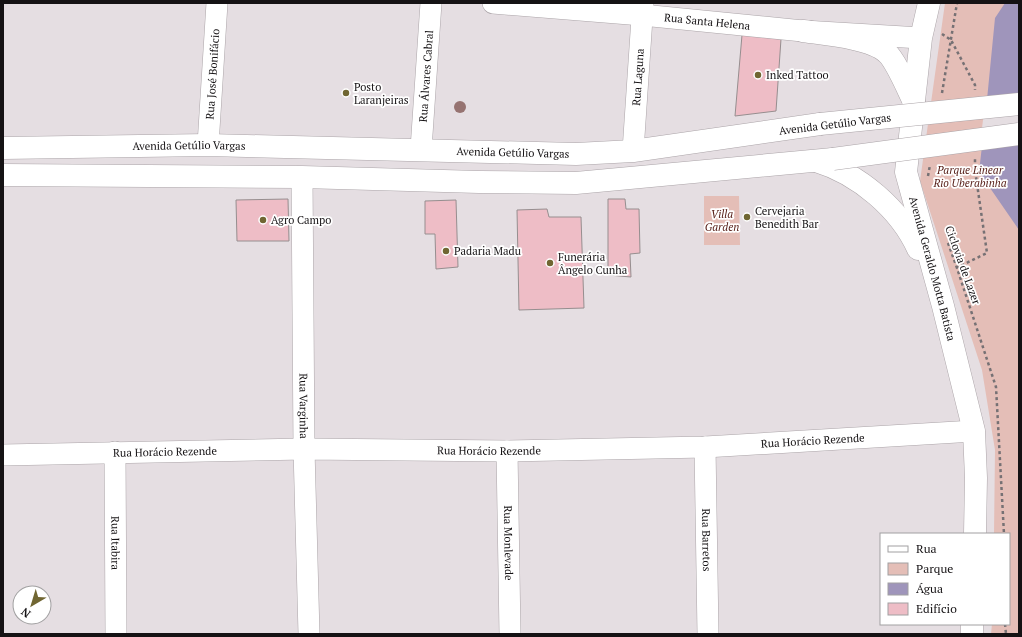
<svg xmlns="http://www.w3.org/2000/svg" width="1022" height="637" font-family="'PT Serif',serif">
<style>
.green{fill:#e4beb7}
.water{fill:#9f95bb}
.pier{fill:#e5dee2}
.building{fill:#eebdc6;stroke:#968e8f}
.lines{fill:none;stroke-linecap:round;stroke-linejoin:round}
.minor-casing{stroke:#aba4a8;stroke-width:22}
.major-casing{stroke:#aba4a8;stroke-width:23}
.path{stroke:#767174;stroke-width:2.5;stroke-dasharray:3 3;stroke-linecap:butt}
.minor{stroke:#fff;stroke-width:21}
.major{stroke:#fff;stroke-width:22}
.major-bridge-casing{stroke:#aba4a8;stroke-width:23;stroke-linecap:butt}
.major-bridge{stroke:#fff;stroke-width:22}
.tree{fill:#967371}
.poi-dot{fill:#706632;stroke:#fff;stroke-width:1.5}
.labels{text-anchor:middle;stroke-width:3.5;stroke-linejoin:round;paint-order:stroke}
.street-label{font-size:11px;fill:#151214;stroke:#fff}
.poi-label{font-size:11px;fill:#151214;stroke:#fff;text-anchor:start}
.park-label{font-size:11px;font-style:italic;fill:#551c15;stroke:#fff}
</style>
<rect width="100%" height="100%" fill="#e5dee2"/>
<path class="green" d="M 945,3 L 1019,3 L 1019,634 L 991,634 L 992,624 L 1009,624 L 1009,534 L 994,534 L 995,450 L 982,370 L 920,181 Z
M 704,196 L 739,196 L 740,245 L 704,245 Z"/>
<path class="water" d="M 1005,3 L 1019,3 L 1019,230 L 979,172 L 985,120 L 995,18 Z"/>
<path class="pier" d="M 1019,101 L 1019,139 L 980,144 L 985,104 Z"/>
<path class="building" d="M 742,35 L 781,39 L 776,111 L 735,116 Z
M 288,199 L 289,241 L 237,241 L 236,200 Z
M 608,199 L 625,199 L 626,209 L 639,209 L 640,253 L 630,254 L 631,277 L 608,275 Z
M 456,200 L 458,267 L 436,269 L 435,234 L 425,234 L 425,201 Z
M 547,209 L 549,217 L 581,217 L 584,308 L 519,310 L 517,210 Z"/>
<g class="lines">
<g class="minor-casing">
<g id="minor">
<path id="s1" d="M 493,3 L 642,15 L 803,31 L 921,38"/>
<path id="s2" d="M 208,145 L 217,3"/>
<path id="s3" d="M 421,149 L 431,3"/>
<path id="s4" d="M 633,151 L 643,3"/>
<path id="s5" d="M 302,177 L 304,449 L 309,634"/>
<path id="s6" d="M 705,447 L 708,634"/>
<path id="s7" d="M 507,451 L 510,634"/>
<path id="s8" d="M 115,452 L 116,634"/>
<path id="s9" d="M 3,455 L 304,449 L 507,451 L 705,447 L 974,431"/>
</g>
</g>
<g class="major-casing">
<g id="major">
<path id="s10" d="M 929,3 L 921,38 L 906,172 L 943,306 L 974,431 L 976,478 L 975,534"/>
<path d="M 803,31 C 824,34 872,38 887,53 C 896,61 908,90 914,102"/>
<path id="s11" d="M 3,148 L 208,145 L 576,154 L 633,151 L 820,124"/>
<path d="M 816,161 C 859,174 900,209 918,249"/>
<path d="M 3,175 L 302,177 L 479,182 L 576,183 L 833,159"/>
<path d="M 972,634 L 972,624"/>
</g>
</g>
<path class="path" d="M 942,34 L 951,40 L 975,85 L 975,90
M 942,93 L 957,3
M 928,176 L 930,165
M 948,243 L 957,268 L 996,387 L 1004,534
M 956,268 L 987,253 L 975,170 L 975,159
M 1005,624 L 1006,634"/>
<use href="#minor" class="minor"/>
<use href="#major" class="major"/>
<g class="major-bridge-casing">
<path id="major-bridge" d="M 820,124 L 1019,104
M 833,159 L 1019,134"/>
</g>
<use href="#major-bridge" class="major-bridge"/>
</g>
<circle class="tree" cx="460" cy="107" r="6"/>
<g class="poi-dot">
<circle cx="758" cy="75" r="4"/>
<circle cx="346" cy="93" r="4"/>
<circle cx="747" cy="217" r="4"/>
<circle cx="263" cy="220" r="4"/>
<circle cx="446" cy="251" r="4"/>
<circle cx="550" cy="263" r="4"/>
</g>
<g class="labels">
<g class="street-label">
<text dy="4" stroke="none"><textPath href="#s1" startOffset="215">Rua Santa Helena</textPath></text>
<text dy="4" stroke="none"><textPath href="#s2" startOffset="71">Rua José Bonifácio</textPath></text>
<text dy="4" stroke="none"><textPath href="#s3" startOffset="73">Rua Álvares Cabral</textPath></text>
<text dy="4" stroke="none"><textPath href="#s4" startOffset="74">Rua Laguna</textPath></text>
<text transform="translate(835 124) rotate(-7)" y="4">Avenida Getúlio Vargas</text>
<text dy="4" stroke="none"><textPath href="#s11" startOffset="186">Avenida Getúlio Vargas</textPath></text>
<text dy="4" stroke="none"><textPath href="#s11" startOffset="510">Avenida Getúlio Vargas</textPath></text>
<text transform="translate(963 265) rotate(70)" y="4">Ciclovia de Lazer</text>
<text dy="4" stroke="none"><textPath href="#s10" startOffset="271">Avenida Geraldo Motta Batista</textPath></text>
<text dy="4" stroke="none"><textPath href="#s5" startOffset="229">Rua Varginha</textPath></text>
<text dy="4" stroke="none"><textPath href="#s9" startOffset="810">Rua Horácio Rezende</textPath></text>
<text dy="4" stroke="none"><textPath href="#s9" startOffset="486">Rua Horácio Rezende</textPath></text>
<text dy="4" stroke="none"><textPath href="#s9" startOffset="162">Rua Horácio Rezende</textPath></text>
<text dy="4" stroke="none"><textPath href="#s6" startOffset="93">Rua Barretos</textPath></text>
<text dy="4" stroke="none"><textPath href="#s8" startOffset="91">Rua Itabira</textPath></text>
<text dy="4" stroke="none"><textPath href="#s7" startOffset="92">Rua Monlevade</textPath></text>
</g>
<g class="poi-label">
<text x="766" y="79">Inked Tattoo</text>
<text x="354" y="91">Posto<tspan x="354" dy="13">Laranjeiras</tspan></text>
<text x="755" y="215">Cervejaria<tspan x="755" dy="13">Benedith Bar</tspan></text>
<text x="271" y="224">Agro Campo</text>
<text x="454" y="255">Padaria Madu</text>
<text x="558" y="261">Funerária<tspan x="558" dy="13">Ângelo Cunha</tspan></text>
</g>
<g class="park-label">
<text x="970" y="174">Parque Linear<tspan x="970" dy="13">Rio Uberabinha</tspan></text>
<text x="722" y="218">Villa<tspan x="722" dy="13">Garden</tspan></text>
</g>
</g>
<rect width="1022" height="637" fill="none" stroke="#151214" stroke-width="8"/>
<rect x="880" y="533" width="130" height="92" fill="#ffffff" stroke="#a1a0a1"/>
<rect x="888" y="546" width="20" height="6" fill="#ffffff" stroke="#a1a0a1"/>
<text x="916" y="553" font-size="12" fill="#151214">Rua</text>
<rect x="888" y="563" width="20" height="12" fill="#e4beb7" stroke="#a1a0a1"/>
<text x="916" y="573" font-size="12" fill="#151214">Parque</text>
<rect x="888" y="583" width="20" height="12" fill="#9f95bb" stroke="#a1a0a1"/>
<text x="916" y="593" font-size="12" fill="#151214">Água</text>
<rect x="888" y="603" width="20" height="12" fill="#eebdc6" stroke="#a1a0a1"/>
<text x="916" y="613" font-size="12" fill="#151214">Edifício</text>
<g transform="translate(32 605) rotate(218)"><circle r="19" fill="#ffffff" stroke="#a1a0a1"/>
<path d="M0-3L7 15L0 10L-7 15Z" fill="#706632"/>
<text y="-6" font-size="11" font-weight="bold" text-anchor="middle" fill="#151214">N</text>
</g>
</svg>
